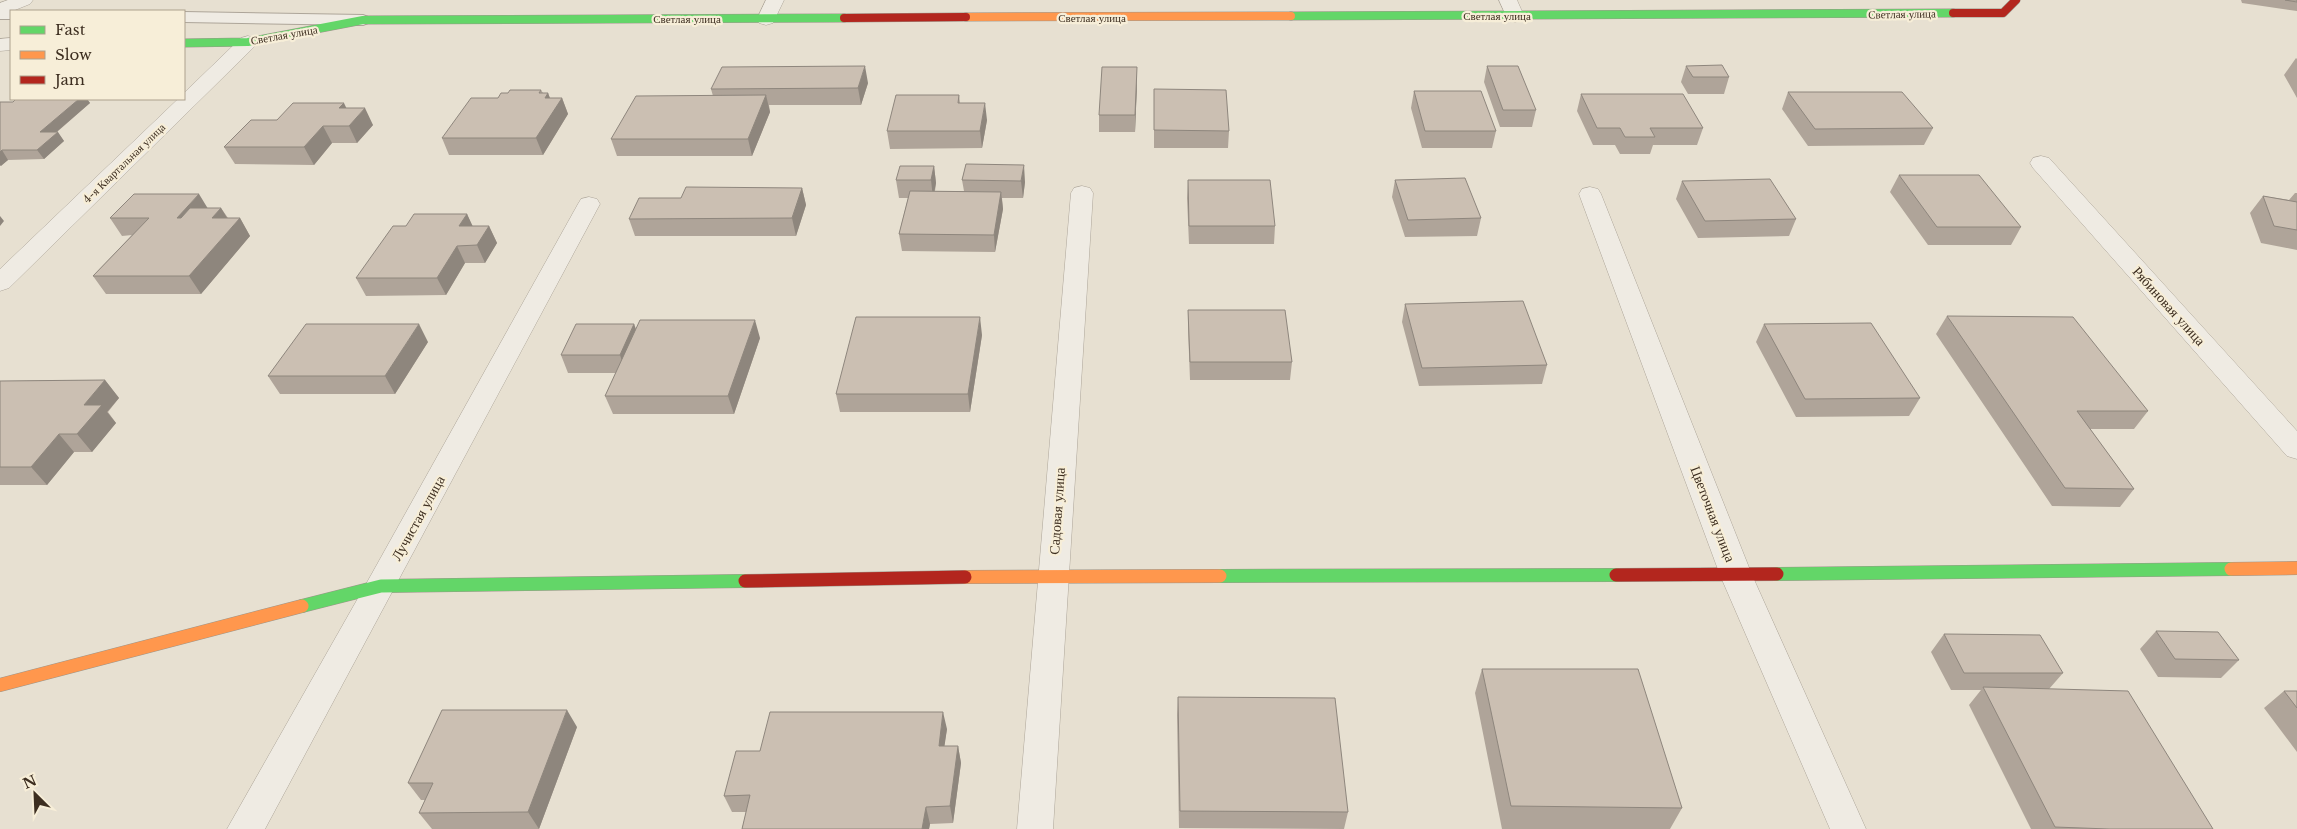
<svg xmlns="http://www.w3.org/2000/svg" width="2297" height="829" font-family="'Libre Baskerville',serif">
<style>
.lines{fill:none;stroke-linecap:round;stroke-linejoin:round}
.lane-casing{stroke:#ada599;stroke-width:2}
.street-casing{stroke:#ada599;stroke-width:1}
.fast-far1-casing{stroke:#9c958a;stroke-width:9}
.fast-casing{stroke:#9c958a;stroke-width:14}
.slow-far1-casing{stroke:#9c958a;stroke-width:9}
.slow-casing{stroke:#9c958a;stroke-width:14}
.jam-far1-casing{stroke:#9c958a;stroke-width:9}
.jam-casing{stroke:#9c958a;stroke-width:14}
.lane{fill:#efebe3;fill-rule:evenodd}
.street{fill:#efebe3;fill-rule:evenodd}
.fast-far1{stroke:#63d668;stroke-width:8}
.fast{stroke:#63d668;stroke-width:13}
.slow-far1{stroke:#ff974d;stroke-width:8}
.slow{stroke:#ff974d;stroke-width:13}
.jam-far1{stroke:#b3261e;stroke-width:8}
.jam{stroke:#b3261e;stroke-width:13}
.wall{fill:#afa499}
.shaded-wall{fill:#8e867d}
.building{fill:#cbbfb2;stroke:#8e867d}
.labels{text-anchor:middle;stroke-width:4.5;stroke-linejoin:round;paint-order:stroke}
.far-street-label{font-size:11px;fill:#3d2e20;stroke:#f7eed8}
.street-label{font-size:14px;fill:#3d2e20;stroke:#f7eed8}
</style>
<rect width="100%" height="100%" fill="#e7e0d1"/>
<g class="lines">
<g class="lane-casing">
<path id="lane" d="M 0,9 L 14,11 L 11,11 L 11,19 L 0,19 Z
M 184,12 L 363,15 L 368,17 L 371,20 L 368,23 L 363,25 L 184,22 Z"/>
</g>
<g class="street-casing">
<path id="street" d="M 8,0 L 33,0 L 30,4 L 0,16 L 0,3 Z
M 766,0 L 784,0 L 773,23 L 766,25 L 759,23 L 757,19 Z
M 1499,0 L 1517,0 L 1524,16 L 1522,20 L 1515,22 L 1508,20 Z
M 248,36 L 255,38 L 258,42 L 255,46 L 9,288 L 0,291 L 0,269 L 178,99 L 184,99 L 184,93 L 241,38 Z
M 11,38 L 11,50 L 0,51 L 0,39 Z
M 2041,156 L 2049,158 L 2297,431 L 2297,459 L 2287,456 L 2033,168 L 2030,163 L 2033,158 Z
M 1082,186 L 1090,188 L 1093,193 L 1053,829 L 1017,829 L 1071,193 L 1074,188 Z
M 1590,187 L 1598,189 L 1601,194 L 1752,575 L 1866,829 L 1830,829 L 1720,575 L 1579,194 L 1582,189 Z
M 589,197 L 597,199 L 600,204 L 265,829 L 227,829 L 370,577 L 578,204 L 581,199 Z"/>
</g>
<g class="fast-far1-casing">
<path id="fast-far1" d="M 1291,16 L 1953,13
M 184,43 L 248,42 L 363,20 L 844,18"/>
</g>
<g class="fast-casing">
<path id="fast" d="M 1777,574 L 2231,569
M 1220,576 L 1616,575
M 302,606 L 381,586 L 745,581"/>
</g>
<g class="slow-far1-casing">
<path id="slow-far1" d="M 966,17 L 1291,16"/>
</g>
<g class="slow-casing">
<path id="slow" d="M 2231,569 L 2297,568
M 965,577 L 1220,576
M 0,685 L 302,606"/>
</g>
<g class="jam-far1-casing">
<path id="jam-far1" d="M 1953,13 L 2003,13 L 2016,0
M 844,18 L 966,17"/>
</g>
<g class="jam-casing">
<path id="jam" d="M 1616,575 L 1777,574
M 745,581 L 965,577"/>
</g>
<use href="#lane" class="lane"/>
<use href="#street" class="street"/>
<use href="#fast-far1" class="fast-far1"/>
<use href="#fast" class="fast"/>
<use href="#slow-far1" class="slow-far1"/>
<use href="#slow" class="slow"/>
<use href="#jam-far1" class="jam-far1"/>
<use href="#jam" class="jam"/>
</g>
<path class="wall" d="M 2241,0 L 2297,0 L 2297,11 L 2242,3 Z
M 2296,58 L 2297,59 L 2297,98 L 2284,75 Z
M 1487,66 L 1536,110 L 1532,127 L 1500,127 L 1484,82 Z
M 1686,66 L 1729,77 L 1724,94 L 1688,94 L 1681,82 Z
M 868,83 L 861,105 L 769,105 L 770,112 L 752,156 L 617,156 L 611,139 L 713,96 L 711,89 Z
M 1137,84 L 1135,132 L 1099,132 L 1099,115 Z
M 1154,89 L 1229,131 L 1228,148 L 1154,148 Z
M 541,90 L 543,93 L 548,93 L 550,98 L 562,98 L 568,114 L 543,155 L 449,155 L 442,138 L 498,98 L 508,93 Z
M 1414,91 L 1496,131 L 1492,148 L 1422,148 L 1411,108 Z
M 1788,92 L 1933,128 L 1924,145 L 1808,146 L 1782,109 Z
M 1581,94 L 1703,128 L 1697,145 L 1653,145 L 1650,154 L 1620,154 L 1615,145 L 1593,145 L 1577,111 Z
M 959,95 L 960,103 L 987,120 L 982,148 L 890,149 L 887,131 Z
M 16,99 L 87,99 L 90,103 L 57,132 L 64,141 L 44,159 L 8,160 L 0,166 L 0,102 L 13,102 Z
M 346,108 L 373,125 L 357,143 L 332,143 L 314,165 L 235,164 L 224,147 L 277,120 Z
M 966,164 L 1025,182 L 1023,198 L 1002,198 L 1003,209 L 995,252 L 902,251 L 899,234 L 908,198 L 899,198 L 896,180 L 934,166 L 936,183 L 935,191 L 964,191 L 962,180 Z
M 1899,175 L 2021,227 L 2011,245 L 1928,245 L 1890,192 Z
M 1188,180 L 1275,226 L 1274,244 L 1189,244 L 1187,198 Z
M 1395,180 L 1481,218 L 1477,236 L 1405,237 L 1392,197 Z
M 1682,181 L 1796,219 L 1789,236 L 1698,238 L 1676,199 Z
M 802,188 L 806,205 L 796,236 L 635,236 L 629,219 L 681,198 Z
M 2295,193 L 2297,193 L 2297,250 L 2261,243 L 2250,213 L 2263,196 L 2289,200 Z
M 208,208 L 221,208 L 228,218 L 240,218 L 250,236 L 201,294 L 106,294 L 93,276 L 132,235 L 122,236 L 110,218 Z
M 467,214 L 472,226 L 489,226 L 497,243 L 485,263 L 465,263 L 446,295 L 366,296 L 356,278 L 406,226 Z
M 1405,304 L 1547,365 L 1542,384 L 1419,386 L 1402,322 Z
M 1188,310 L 1292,362 L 1290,380 L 1190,380 L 1188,328 Z
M 1947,316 L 2148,411 L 2134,429 L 2090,429 L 2134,489 L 2120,507 L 2052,506 L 1936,334 Z
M 634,324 L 636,329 L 760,338 L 734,414 L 613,414 L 605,396 L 616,373 L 568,373 L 561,355 Z
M 1764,324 L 1920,398 L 1909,416 L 1796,417 L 1756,342 Z
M 982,335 L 970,412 L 840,412 L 836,394 Z
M 428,342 L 395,394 L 280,394 L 268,376 Z
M 105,380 L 119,398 L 108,412 L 116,423 L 92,452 L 74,452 L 47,485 L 0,485 L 0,381 Z
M 2156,631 L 2239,660 L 2221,678 L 2158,677 L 2140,649 Z
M 1944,634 L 2063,673 L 2049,689 L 2213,829 L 2031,829 L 1969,705 L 1981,690 L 1951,690 L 1931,652 Z
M 1482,669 L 1682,808 L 1670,829 L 1502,829 L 1475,693 Z
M 2284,691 L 2297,691 L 2297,752 L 2264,708 Z
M 1178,697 L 1348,812 L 1344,829 L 1179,828 L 1177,715 Z
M 577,727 L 539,829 L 432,829 L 419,813 L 425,800 L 421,800 L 408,783 Z
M 947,729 L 944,746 L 958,746 L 961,763 L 953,823 L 930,824 L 929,829 L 742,829 L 746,812 L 732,812 L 724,796 L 760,751 Z"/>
<path class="shaded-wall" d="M 865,66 L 868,83 L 861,105 L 858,88 Z
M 1137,67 L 1137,84 L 1135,132 L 1135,115 Z
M 548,93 L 554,110 L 562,98 L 568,114 L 543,155 L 536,138 L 545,98 Z
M 766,95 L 770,112 L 752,156 L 748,139 Z
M 79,99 L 87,99 L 90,103 L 46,141 L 40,132 Z
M 344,103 L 352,120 L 339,108 Z
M 985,103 L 987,120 L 982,148 L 980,131 Z
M 365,108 L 373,125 L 357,143 L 349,126 Z
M 323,126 L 332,143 L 314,165 L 304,147 Z
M 58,132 L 64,141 L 44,159 L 37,150 Z
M 2,150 L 8,160 L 1,166 L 0,165 L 0,152 Z
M 1024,165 L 1025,182 L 1023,198 L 1021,181 Z
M 934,166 L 936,183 L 933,198 L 931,180 Z
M 802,188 L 806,205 L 796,236 L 792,218 Z
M 1001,192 L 1003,209 L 995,252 L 994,235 Z
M 199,194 L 210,212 L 188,236 L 177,218 Z
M 221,208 L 232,226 L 212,218 Z
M 467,214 L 475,231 L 459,226 Z
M 0,216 L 4,221 L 0,226 Z
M 240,218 L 250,236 L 201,294 L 189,276 Z
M 489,226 L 497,243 L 485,263 L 477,245 Z
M 457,246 L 465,263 L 446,295 L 437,278 Z
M 980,317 L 982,335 L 970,412 L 968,394 Z
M 755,320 L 760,338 L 734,414 L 728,396 Z
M 419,324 L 428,342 L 395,394 L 385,376 Z
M 634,324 L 640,342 L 626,373 L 620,355 Z
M 105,380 L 119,398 L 107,412 L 116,423 L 92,452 L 77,434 L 84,405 Z
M 59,434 L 74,452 L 47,485 L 31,467 Z
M 567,710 L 577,727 L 539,829 L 528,812 Z
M 943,712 L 947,729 L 942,763 L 939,746 Z
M 958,746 L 961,763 L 953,823 L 950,806 Z
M 926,807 L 930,824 L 929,829 L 922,829 Z"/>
<path class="building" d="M 2285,0 L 2297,0 L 2297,2 Z
M 1722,65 L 1729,77 L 1693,77 L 1686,66 Z
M 865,66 L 858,88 L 711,89 L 722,67 Z
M 1487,66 L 1518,66 L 1536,110 L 1503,110 Z
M 1102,67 L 1137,67 L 1135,115 L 1099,115 Z
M 1154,89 L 1226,90 L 1229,131 L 1154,130 Z
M 510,90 L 541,90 L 539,93 L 548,93 L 545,98 L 562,98 L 536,138 L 442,138 L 471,98 L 498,98 L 501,93 L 508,93 Z
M 1414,91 L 1481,91 L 1496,131 L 1425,131 Z
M 1788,92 L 1902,92 L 1933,128 L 1815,129 Z
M 1581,94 L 1683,94 L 1703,128 L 1650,128 L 1655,137 L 1625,137 L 1620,128 L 1597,128 Z
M 766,95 L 748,139 L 611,139 L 636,96 Z
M 896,95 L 959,95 L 958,103 L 985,103 L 980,131 L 887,131 Z
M 16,99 L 79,99 L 40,132 L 58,132 L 37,150 L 2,150 L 0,152 L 0,102 L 13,102 Z
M 293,103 L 344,103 L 339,108 L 365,108 L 349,126 L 323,126 L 304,147 L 224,147 L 251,120 L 277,120 Z
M 966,164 L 1024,165 L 1021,181 L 962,180 Z
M 900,166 L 934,166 L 931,180 L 896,180 Z
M 1899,175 L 1979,175 L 2021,227 L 1937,227 Z
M 1465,178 L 1481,218 L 1408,220 L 1395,180 Z
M 1770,179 L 1796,219 L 1705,221 L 1682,181 Z
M 1188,180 L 1270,180 L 1275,226 L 1189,226 Z
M 686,187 L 802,188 L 792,218 L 629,219 L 639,198 L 681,198 Z
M 910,191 L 1001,192 L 994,235 L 899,234 Z
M 134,194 L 199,194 L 177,218 L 181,218 L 190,208 L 221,208 L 212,218 L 240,218 L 189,276 L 93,276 L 149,218 L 110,218 Z
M 2263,196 L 2297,202 L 2297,230 L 2274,226 Z
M 414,214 L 467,214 L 459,226 L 489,226 L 477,245 L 457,246 L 437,278 L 356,278 L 393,226 L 406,226 Z
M 1523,301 L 1547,365 L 1422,368 L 1405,304 Z
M 1188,310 L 1285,310 L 1292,362 L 1190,362 Z
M 1947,316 L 2073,317 L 2148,411 L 2077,411 L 2134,489 L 2065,488 Z
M 856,317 L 980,317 L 968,394 L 836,394 Z
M 640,320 L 755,320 L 728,396 L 605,396 Z
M 1871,323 L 1920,398 L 1805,399 L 1764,324 Z
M 306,324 L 419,324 L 385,376 L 268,376 Z
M 576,324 L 634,324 L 620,355 L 561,355 Z
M 105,380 L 84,405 L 102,405 L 77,434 L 59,434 L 31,467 L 0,467 L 0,381 Z
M 2156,631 L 2218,632 L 2239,660 L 2175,659 Z
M 1944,634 L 2040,635 L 2063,673 L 1964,673 Z
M 1482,669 L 1638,669 L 1682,808 L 1511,806 Z
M 1983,687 L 2128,691 L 2213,829 L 2109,829 L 2055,827 Z
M 2284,691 L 2297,691 L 2297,708 Z
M 1178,697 L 1335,698 L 1348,812 L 1180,811 Z
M 442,710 L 567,710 L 528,812 L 419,813 L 433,783 L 408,783 Z
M 770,712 L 943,712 L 939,746 L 958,746 L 950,806 L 926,807 L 922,829 L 742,829 L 750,795 L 724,796 L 736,751 L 760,751 Z"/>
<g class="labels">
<g class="far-street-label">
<text transform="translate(1902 14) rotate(-1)" y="4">Светлая улица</text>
<text x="1497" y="20">Светлая улица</text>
<text x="1092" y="22">Светлая улица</text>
<text x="687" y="23">Светлая улица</text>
<text transform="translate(284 35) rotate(-10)" y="4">Светлая улица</text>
<text transform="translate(124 163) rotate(-44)" y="4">4-я Квартальная улица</text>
</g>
<g class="street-label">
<text transform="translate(2169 306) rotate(48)" y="5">Рябиновая улица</text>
<text transform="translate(1057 511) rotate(-86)" y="5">Садовая улица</text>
<text transform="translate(1713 514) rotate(69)" y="5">Цветочная улица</text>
<text transform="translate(418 518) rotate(-61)" y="5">Лучистая улица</text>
</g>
</g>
<rect x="10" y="10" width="175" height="90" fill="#f7eed8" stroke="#ada18e"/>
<rect x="20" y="26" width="25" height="8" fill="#63d668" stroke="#ada18e"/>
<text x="55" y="35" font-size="15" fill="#3d2e20">Fast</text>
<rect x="20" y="51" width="25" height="8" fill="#ff974d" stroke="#ada18e"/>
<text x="55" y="60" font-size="15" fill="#3d2e20">Slow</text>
<rect x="20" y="76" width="25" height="8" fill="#b3261e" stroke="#ada18e"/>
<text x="55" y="85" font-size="15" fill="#3d2e20">Jam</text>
<g transform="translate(35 794) rotate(336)" stroke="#f7eed8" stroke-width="4" paint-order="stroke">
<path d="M0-4L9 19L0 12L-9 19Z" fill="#3d2e20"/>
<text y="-8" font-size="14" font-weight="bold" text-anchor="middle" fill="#3d2e20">N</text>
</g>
</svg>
